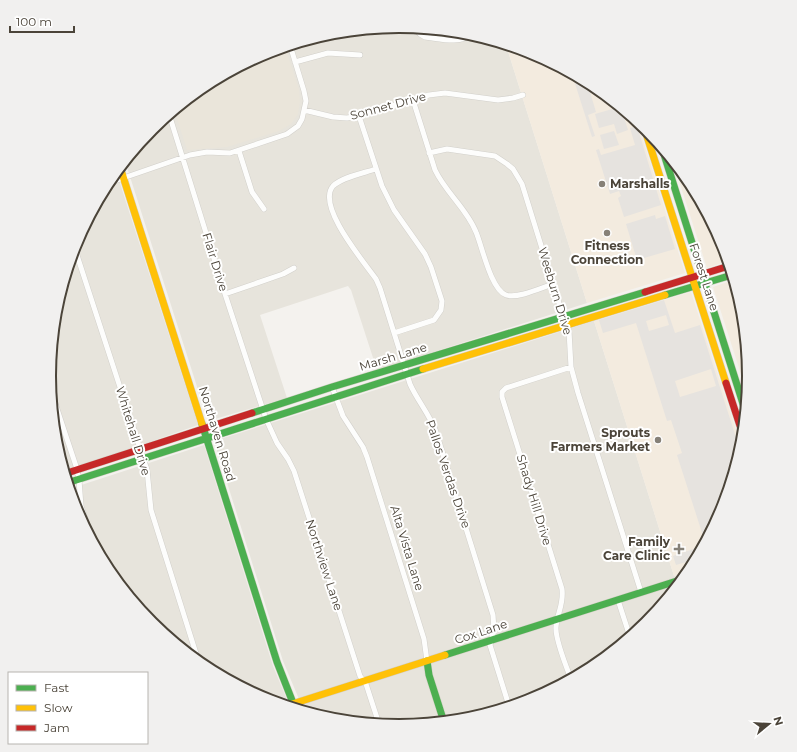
<svg xmlns="http://www.w3.org/2000/svg" width="797" height="752" font-family="Montserrat,sans-serif">
<style>
.residential{fill:#e7e4dc}
.commercial{fill:#f3ebdf}
.education{fill:#eae5da}
.parking{fill:#e6e3df;fill-rule:evenodd}
.lines{fill:none;stroke-linecap:round;stroke-linejoin:round}
.street-casing{stroke:#d2d0cb;stroke-width:6}
.fast-casing{stroke:#d3cfc5;stroke-width:8}
.slow-casing{stroke:#d3cfc5;stroke-width:8}
.jam-casing{stroke:#d3cfc5;stroke-width:8}
.street{stroke:#fdfdfc;stroke-width:5}
.fast{stroke:#4caf50;stroke-width:7}
.slow{stroke:#ffc107;stroke-width:7}
.jam{stroke:#c62828;stroke-width:7}
.poi-dot{fill:#868178;stroke:#fff;stroke-width:1.5}
.labels{text-anchor:middle;stroke-width:4;stroke-linejoin:round;paint-order:stroke}
.street-label{font-size:12px;fill:#4b4439;stroke:#fff}
.poi-label{font-size:12px;font-weight:bold;fill:#4b4439;stroke:#fff;text-anchor:end}
.rim{fill:none;stroke:#4b4439;stroke-width:2}
</style>
<rect width="100%" height="100%" fill="#f4f2ee"/>
<path class="residential" d="M 399,26 L 467,33 L 506,45 L 587,303 L 377,370 L 351,290 L 348,286 L 260,315 L 287,398 L 208,421 L 125,161 L 151,128 L 204,85 L 265,53 L 330,33 Z
M 116,171 L 198,425 L 64,472 L 55,444 L 49,376 L 55,307 L 75,242 L 108,181 Z
M 594,321 L 674,576 L 688,572 L 646,624 L 593,667 L 532,699 L 467,719 L 398,726 L 330,719 L 304,711 L 283,661 L 214,441 Z
M 204,445 L 273,666 L 290,707 L 264,699 L 204,667 L 151,623 L 107,570 L 75,510 L 69,489 Z"/>
<path class="commercial" d="M 506,45 L 533,53 L 593,85 L 637,121 L 685,273 L 587,303 Z
M 673,162 L 690,182 L 722,242 L 728,261 L 707,268 Z
M 733,280 L 742,308 L 748,376 L 747,393 L 713,287 Z
M 691,292 L 741,445 L 722,510 L 689,571 L 674,576 L 594,321 Z"/>
<path class="education" d="M 285,47 L 299,90 L 300,102 L 298,114 L 291,124 L 279,131 L 227,147 L 187,150 L 174,109 L 204,85 L 265,53 Z"/>
<path class="parking" d="M 572,74 L 587,82 L 596,112 L 588,115 L 595,136 L 592,137 Z
M 619,107 L 621,108 L 628,130 L 617,134 L 614,124 L 599,128 L 595,114 Z
M 637,126 L 661,205 L 624,217 L 618,198 L 621,196 L 619,191 L 610,194 L 596,150 L 599,149 L 601,155 L 635,145 L 630,128 Z
M 614,131 L 619,145 L 604,149 L 600,135 Z
M 655,215 L 656,219 L 665,216 L 675,249 L 637,260 L 626,224 Z
M 664,300 L 675,333 L 700,325 L 740,450 L 728,489 L 720,492 L 724,503 L 722,510 L 705,542 L 677,455 L 682,453 L 671,420 L 667,421 L 636,323 L 603,333 L 599,320 ZM 666,315 L 669,325 L 649,331 L 646,321 ZM 711,369 L 716,386 L 680,397 L 675,381 Z
M 702,546 L 696,559 L 676,565 L 673,556 Z"/>
<g class="lines">
<g class="street-casing">
<path id="street" d="M 415,28 L 420,34 L 425,37 C 437,38 461,45 470,34
M 295,62 L 328,53 L 360,55
M 413,100 L 435,170 C 446,193 467,209 476,232 C 482,246 491,290 506,295 C 517,299 541,288 553,284
M 304,110 L 333,117 L 347,118 L 359,116 L 429,95 L 445,93 L 498,100 L 513,98 L 523,95
M 169,114 L 225,294 L 266,419 L 277,443 L 288,459 L 294,471 L 360,676 L 366,684 L 379,724
M 359,116 L 382,186 L 394,210 L 425,254 L 431,267 L 442,301 L 441,310 L 434,320 L 394,333
M 239,151 L 252,192 L 264,209
M 429,153 L 447,149 L 495,156 L 507,164 L 513,169 L 522,184 L 562,313 L 569,331 L 571,367 L 578,393 L 641,592
M 376,169 C 364,173 342,177 333,186 C 316,206 364,262 376,279 L 380,288 L 410,384 C 417,400 430,415 436,432 L 493,615 L 494,630 L 490,645 L 509,706
M 106,184 L 190,155 L 207,152 L 230,153 L 287,134 L 298,126 L 302,119 L 306,101 L 304,91 L 290,45
M 74,246 L 147,470 L 151,510 L 199,663
M 225,294 L 283,274 L 294,268
M 49,385 L 76,466 L 79,480 L 81,506 L 94,545
M 332,387 L 343,416 L 363,447 L 367,457 L 424,639 L 427,661
M 618,600 L 630,637
M 571,679 C 566,666 555,639 556,627 C 557,613 564,605 562,589 L 502,397 L 502,392 L 506,388 L 571,367"/>
</g>
<g class="fast-casing">
<path id="fast" d="M 662,148 L 745,410
M 665,295 L 732,275
M 252,413 L 332,387 L 645,292
M 202,424 L 277,662 L 295,708
M 67,483 L 423,369
M 445,655 L 683,579
M 427,661 L 429,675 L 444,722"/>
</g>
<g class="slow-casing">
<path id="slow" d="M 644,127 L 726,383
M 120,167 L 202,424
M 423,369 L 665,295
M 286,706 L 445,655"/>
</g>
<g class="jam-casing">
<path id="jam" d="M 645,292 L 729,266
M 726,383 L 743,435
M 64,474 L 252,413"/>
</g>
<use href="#street" class="street"/>
<use href="#fast" class="fast"/>
<use href="#slow" class="slow"/>
<use href="#jam" class="jam"/>
</g>
<g class="poi-dot">
<circle cx="602" cy="184" r="4"/>
<circle cx="607" cy="233" r="4"/>
<circle cx="658" cy="440" r="4"/>
<path d="M677 543h4v4h4v4h-4v4h-4v-4h-4v-4h4z"/>
</g>
<g class="labels">
<g class="street-label">
<text transform="translate(388 106) rotate(-15)" y="4">Sonnet Drive</text>
<text transform="translate(215 262) rotate(73)" y="4">Flair Drive</text>
<text transform="translate(704 277) rotate(72)" y="4">Forest Lane</text>
<text transform="translate(555 291) rotate(73)" y="4">Weeburn Drive</text>
<text transform="translate(393 357) rotate(-17)" y="4">Marsh Lane</text>
<text transform="translate(133 431) rotate(73)" y="4">Whitehall Drive</text>
<text transform="translate(217 434) rotate(73)" y="4">Northaven Road</text>
<text transform="translate(448 474) rotate(71)" y="4">Pallos Verdas Drive</text>
<text transform="translate(534 500) rotate(73)" y="4">Shady Hill Drive</text>
<text transform="translate(407 548) rotate(73)" y="4">Alta Vista Lane</text>
<text transform="translate(324 565) rotate(72)" y="4">Northview Lane</text>
<text transform="translate(481 632) rotate(-18)" y="4">Cox Lane</text>
</g>
<g class="poi-label">
<text x="610" y="188" text-anchor="start">Marshalls</text>
<text x="607" y="250" text-anchor="middle">Fitness<tspan x="607" dy="14">Connection</tspan></text>
<text x="650" y="437">Sprouts<tspan x="650" dy="14">Farmers Market</tspan></text>
<text x="670" y="546">Family<tspan x="670" dy="14">Care Clinic</tspan></text>
</g>
</g>
<path d="M0 0H797V752H0ZM56 376a343 343 0 1 1 686 0a343 343 0 1 1-686 0Z" fill="#f1f0ef" fill-rule="evenodd"/>
<path class="rim" d="M56 376a343 343 0 1 1 686 0a343 343 0 1 1-686 0Z"/>
<rect x="8" y="672" width="140" height="72" fill="#ffffff" stroke="#b7b4b0"/>
<rect x="16" y="685" width="20" height="6" fill="#4caf50" stroke="#b7b4b0"/>
<text x="44" y="692" font-size="12" fill="#4b4439">Fast</text>
<rect x="16" y="705" width="20" height="6" fill="#ffc107" stroke="#b7b4b0"/>
<text x="44" y="712" font-size="12" fill="#4b4439">Slow</text>
<rect x="16" y="725" width="20" height="6" fill="#c62828" stroke="#b7b4b0"/>
<text x="44" y="732" font-size="12" fill="#4b4439">Jam</text>
<g transform="translate(769 724) rotate(72)" stroke="#ffffff" stroke-width="3" paint-order="stroke">
<path d="M0-3L7 15L0 10L-7 15Z" fill="#4b4439"/>
<text y="-6" font-size="11" font-weight="bold" text-anchor="middle" fill="#4b4439">N</text>
</g>
<path d="M10 26v6h64v-6" fill="none" stroke="#4b4439" stroke-width="2"/>
<text x="16" y="26" font-size="12" fill="#4b4439" stroke="#ffffff" stroke-width="3" paint-order="stroke">100 m</text>
</svg>
